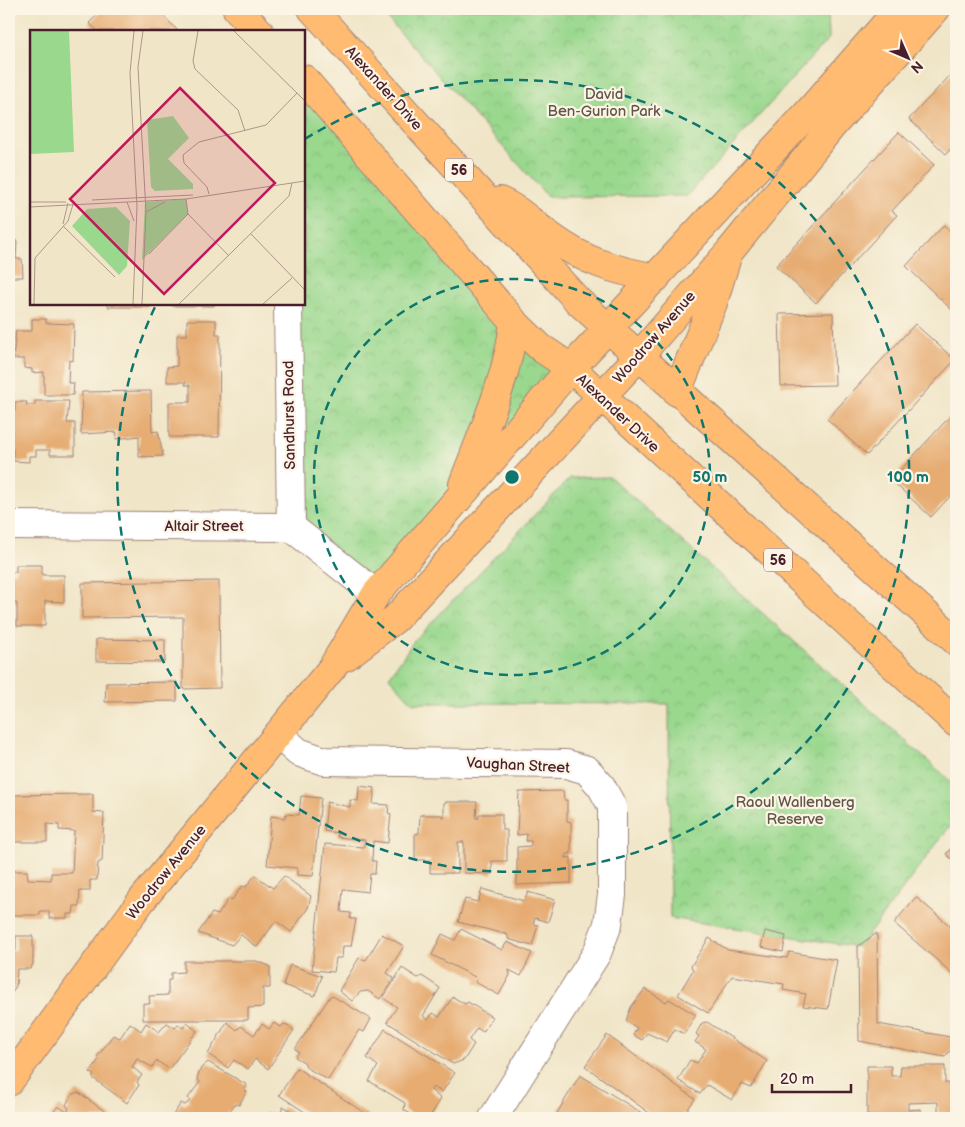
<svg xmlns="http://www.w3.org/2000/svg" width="965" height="1127" font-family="'Balsamiq Sans',sans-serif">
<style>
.park{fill:url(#park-crowns);stroke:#727c5c}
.building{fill:#e6ac72}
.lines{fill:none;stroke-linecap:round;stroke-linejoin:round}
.minor-casing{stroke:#9d8279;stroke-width:30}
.major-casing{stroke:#9d8279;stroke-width:30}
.minor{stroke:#fff;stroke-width:28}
.major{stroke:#ffbb71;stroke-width:28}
.ring{fill:none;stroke:#0f766e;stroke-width:2.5;stroke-dasharray:9 6}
.labels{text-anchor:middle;stroke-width:4.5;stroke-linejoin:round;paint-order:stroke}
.shield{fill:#fcf5e5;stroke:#7f5f63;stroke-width:1}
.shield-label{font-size:14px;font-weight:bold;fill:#4a1f2b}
.street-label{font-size:15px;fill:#4a1f2b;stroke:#fcf5e5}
.park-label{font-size:15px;fill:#625649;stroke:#fcf5e5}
.inset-road{fill:none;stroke:#ae9689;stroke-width:1}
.view{fill:#c2185b;fill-opacity:0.15;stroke:#c2185b;stroke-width:2.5}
.inset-edge{fill:none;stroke:#4a1f2b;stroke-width:2.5}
.centre{fill:#0f766e;stroke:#fcf5e5;stroke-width:2.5}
.ring-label{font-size:15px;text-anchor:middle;font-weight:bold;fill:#0f766e;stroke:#fcf5e5;stroke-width:4.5;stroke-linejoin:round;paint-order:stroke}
</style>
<defs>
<pattern id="park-crowns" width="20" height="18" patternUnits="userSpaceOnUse" patternTransform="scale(1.25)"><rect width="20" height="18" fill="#9ad88e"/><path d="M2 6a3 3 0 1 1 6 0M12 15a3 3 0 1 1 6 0" fill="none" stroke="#86b97b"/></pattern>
</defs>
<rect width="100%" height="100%" fill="#fcf5e5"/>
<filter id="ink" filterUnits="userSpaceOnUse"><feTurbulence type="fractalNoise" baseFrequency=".02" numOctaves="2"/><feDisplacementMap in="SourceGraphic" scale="10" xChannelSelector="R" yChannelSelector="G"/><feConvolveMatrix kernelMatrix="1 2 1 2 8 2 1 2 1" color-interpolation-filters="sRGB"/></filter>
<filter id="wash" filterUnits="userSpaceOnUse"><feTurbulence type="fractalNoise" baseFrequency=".0096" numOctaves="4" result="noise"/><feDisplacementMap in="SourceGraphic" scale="20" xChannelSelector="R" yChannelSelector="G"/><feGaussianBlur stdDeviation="1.12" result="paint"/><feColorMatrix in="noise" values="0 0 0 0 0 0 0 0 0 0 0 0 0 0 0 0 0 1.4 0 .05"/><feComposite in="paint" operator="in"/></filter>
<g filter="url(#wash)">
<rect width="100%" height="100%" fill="#f0e5c7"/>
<path class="park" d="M 379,9 L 828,9 L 829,38 L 687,196 L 548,197 Z
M 304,79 L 571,368 L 376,594 L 291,527 L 288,304 L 304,304 Z
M 610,477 L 956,786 L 956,818 L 859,947 L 670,918 L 669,704 L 413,703 L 389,677 L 414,641 L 570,478 Z"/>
<g id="blocks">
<path class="building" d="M 104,9 L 157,9 L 178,31 L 98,31 L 89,23 Z
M 956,69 L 956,143 L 946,154 L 909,119 Z
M 9,80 L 12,80 L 11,107 L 9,107 Z
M 9,114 L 12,114 L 13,145 L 9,145 Z
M 899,132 L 934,165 L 892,211 L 897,215 L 816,303 L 776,266 Z
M 9,167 L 14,167 L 13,187 L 9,187 Z
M 944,225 L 956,237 L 956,314 L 906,266 Z
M 9,241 L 17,241 L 16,259 L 22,259 L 23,277 L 9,277 Z
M 9,281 L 12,281 L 11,313 L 9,313 Z
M 108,304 L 150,304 L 150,307 L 108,307 Z
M 173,304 L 214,304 L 214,306 L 172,306 Z
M 833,313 L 835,385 L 781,386 L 779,314 Z
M 32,319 L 46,319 L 46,323 L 74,324 L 73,361 L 69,360 L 68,383 L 74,383 L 73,395 L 44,395 L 44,372 L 32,373 L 32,369 L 24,368 L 24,359 L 13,359 L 16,331 L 32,331 Z
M 187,320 L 216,320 L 216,334 L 220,334 L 219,437 L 169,437 L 169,402 L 190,402 L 190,385 L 185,385 L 186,382 L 167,382 L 167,367 L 177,366 L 177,335 L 187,335 Z
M 915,324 L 955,360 L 867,455 L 827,419 Z
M 151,391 L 152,432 L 158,431 L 163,456 L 139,457 L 139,436 L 116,439 L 117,432 L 81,434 L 82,392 Z
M 35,401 L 69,401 L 67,423 L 75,423 L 75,455 L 50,455 L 50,450 L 36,450 L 36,456 L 29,456 L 29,462 L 13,461 L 13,449 L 9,449 L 11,411 L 15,411 L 15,402 L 27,402 L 26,405 L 35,405 Z
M 956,410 L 956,490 L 931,517 L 891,480 Z
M 16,565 L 42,565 L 42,575 L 64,575 L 64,602 L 45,601 L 45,626 L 17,626 L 17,603 L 9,603 L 9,572 L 16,572 Z
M 219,581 L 220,688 L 183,689 L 183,617 L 82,618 L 82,583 Z
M 96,639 L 165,640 L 165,662 L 96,661 Z
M 177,682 L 177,701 L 105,702 L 106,683 Z
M 359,786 L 375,788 L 373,804 L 389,805 L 388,813 L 391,814 L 388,843 L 373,841 L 372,861 L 376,861 L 375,874 L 370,874 L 368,892 L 343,889 L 341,912 L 351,913 L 350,919 L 356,919 L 351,946 L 343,946 L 342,958 L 336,958 L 334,972 L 312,970 L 325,844 L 364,847 L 364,844 L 365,840 L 337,837 L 338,833 L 324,831 L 327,802 L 350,807 L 350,800 L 358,801 Z
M 563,791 L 564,800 L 567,800 L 567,821 L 571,822 L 571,854 L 566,854 L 566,858 L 571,857 L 571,883 L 517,885 L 517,847 L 530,846 L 531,844 L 531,841 L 526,841 L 527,834 L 517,835 L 519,792 Z
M 93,794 L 93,812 L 104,813 L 102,861 L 98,863 L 97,880 L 90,880 L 90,891 L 80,891 L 79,906 L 74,906 L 73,914 L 67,914 L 67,918 L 49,918 L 49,911 L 40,911 L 40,915 L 9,915 L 9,871 L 27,871 L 28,879 L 51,880 L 51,873 L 72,873 L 74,831 L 59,830 L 59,825 L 47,824 L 47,842 L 9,842 L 9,795 Z
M 301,796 L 321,798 L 313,876 L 297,875 L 297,868 L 267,865 L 271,816 L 285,818 L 286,814 L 299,815 Z
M 444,802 L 477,802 L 476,818 L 479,818 L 479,814 L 502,814 L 502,830 L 507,830 L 507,861 L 492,861 L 492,874 L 464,873 L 464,842 L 458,842 L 458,873 L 430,873 L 430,860 L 415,860 L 415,834 L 419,833 L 420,815 L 442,815 L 444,818 Z
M 956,843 L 956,863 L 946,854 Z
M 255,875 L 273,888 L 284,876 L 311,896 L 308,908 L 291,932 L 276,921 L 257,947 L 241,935 L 232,945 L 198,933 L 212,913 L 218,915 L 229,898 L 232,900 L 242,886 L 246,887 Z
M 482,889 L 524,901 L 528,892 L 555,900 L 548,922 L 535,918 L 533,924 L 538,925 L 532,946 L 508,939 L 508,935 L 505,934 L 458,922 L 465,899 L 478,902 Z
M 916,897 L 956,931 L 956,973 L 954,975 L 894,923 Z
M 461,929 L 502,950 L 507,942 L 532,953 L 521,976 L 509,970 L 510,975 L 499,995 L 475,982 L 477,979 L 475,977 L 432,955 L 442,934 L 455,940 Z
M 765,931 L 786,936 L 783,952 L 761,947 Z
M 877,933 L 878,1024 L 956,1038 L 956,1043 L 945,1057 L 859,1041 L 858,946 Z
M 382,934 L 404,946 L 387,973 L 394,978 L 380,999 L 368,991 L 360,992 L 352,1001 L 339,991 L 359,958 L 366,960 Z
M 16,936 L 33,936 L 33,964 L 30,969 L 17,969 L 16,986 L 12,993 L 9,993 L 9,950 L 16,950 Z
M 709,938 L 728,950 L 787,958 L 789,952 L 837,960 L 828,1009 L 803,1006 L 806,994 L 783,990 L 784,984 L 732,976 L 708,1013 L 678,995 L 693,970 L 691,966 Z
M 184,961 L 256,961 L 270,966 L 270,988 L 263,988 L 263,1007 L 248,1008 L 248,1020 L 143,1020 L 143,1003 L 150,1004 L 149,996 L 168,995 L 168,980 L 171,980 L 171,973 L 184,972 Z
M 290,965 L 322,976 L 315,996 L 283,985 Z
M 402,968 L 418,978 L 422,976 L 440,988 L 423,1016 L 428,1020 L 433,1013 L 439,1017 L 453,997 L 465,1004 L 468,1002 L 492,1017 L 483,1032 L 477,1028 L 470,1038 L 469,1040 L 474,1044 L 464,1060 L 453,1064 L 387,1022 L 397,1007 L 383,998 Z
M 645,989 L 666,1002 L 669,999 L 696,1015 L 684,1034 L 675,1029 L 667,1042 L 647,1033 L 642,1040 L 633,1035 L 637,1028 L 626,1021 L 631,1007 Z
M 331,995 L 371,1019 L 364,1032 L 359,1030 L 328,1080 L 307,1068 L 304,1062 L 295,1057 L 299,1052 L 295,1049 Z
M 227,1022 L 237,1030 L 241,1026 L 254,1035 L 262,1024 L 269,1029 L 274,1023 L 281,1027 L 284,1024 L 294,1030 L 268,1069 L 255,1059 L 248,1069 L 234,1060 L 228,1068 L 208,1054 Z
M 707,1022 L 767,1061 L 751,1088 L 742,1084 L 732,1100 L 707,1085 L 700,1094 L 678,1080 L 690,1060 L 697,1063 L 706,1049 L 695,1042 L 699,1036 L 696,1034 L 702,1023 Z
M 130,1023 L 141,1031 L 146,1023 L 159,1032 L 167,1023 L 175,1028 L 178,1024 L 183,1028 L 187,1023 L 197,1031 L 169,1069 L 157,1061 L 152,1067 L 137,1059 L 132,1067 L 142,1075 L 137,1082 L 139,1085 L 127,1103 L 93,1078 L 93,1074 L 90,1073 L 99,1059 L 97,1057 L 113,1035 L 120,1038 Z
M 385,1029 L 455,1073 L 442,1092 L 433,1087 L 431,1090 L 441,1099 L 429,1118 L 417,1118 L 404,1110 L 405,1103 L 369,1081 L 378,1066 L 367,1058 Z
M 607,1035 L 695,1099 L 681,1118 L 656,1118 L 585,1066 Z
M 208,1062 L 247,1085 L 244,1090 L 247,1091 L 239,1105 L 235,1104 L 224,1118 L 171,1118 L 181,1103 L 185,1105 L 190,1101 L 188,1098 L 200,1082 L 197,1078 L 201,1068 Z
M 867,1066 L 891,1066 L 891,1076 L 900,1076 L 901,1066 L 945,1066 L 945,1083 L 956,1084 L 956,1113 L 938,1113 L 938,1102 L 908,1103 L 908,1110 L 921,1109 L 921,1118 L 867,1116 Z
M 297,1068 L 372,1118 L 314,1118 L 279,1095 Z
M 580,1075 L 650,1118 L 564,1118 L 557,1113 Z
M 77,1092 L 81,1094 L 114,1118 L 49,1118 L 58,1106 L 67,1112 L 69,1109 L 66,1105 L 70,1097 Z
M 283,1107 L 285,1107 L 302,1118 L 266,1118 L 270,1112 L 278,1116 Z"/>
</g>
</g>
<g filter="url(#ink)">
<use href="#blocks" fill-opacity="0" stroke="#9d8279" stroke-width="1"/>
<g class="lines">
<g class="minor-casing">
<path id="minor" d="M 288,304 L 291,527
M 9,525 L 291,527 L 376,594
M 278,734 L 298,752 L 324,761 L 566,764 L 587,770 L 601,786 L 612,806 L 612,895 L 608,924 L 597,953 L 493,1118"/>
</g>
<g class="major-casing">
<path id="major" d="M 237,9 L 259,31
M 312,9 L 579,302 L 956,641
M 304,79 L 514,322 L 541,348 L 571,368 L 956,723
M 500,201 C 519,209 533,224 550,236 C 585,262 614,270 656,278
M 677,392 L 713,303 L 726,260
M 463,484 C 483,431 508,378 514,322
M 345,657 L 395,619 L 639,356 L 729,252 L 833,125 L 936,9
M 9,1082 L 142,900 L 332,668 L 376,594 L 571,368 L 804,117 L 899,9"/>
</g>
<use href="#minor" class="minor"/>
<use href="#major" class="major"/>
</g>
</g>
<g class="ring">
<circle cx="512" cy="477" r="198"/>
<path d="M305 139A396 396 0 1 1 155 307"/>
</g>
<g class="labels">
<g class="shield">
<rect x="445" y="158.5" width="28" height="23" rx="4"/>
<rect x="764" y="548.5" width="28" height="23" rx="4"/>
</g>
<g class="shield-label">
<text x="459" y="175">56</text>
<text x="778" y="565">56</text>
</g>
<g class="street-label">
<text transform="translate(384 88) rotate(48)" y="5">Alexander Drive</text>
<text transform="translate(654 337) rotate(-49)" y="5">Woodrow Avenue</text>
<text transform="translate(618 413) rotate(43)" y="5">Alexander Drive</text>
<text transform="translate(289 415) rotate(-91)" y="5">Sandhurst Road</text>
<text x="204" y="531">Altair Street</text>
<text transform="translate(518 765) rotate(3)" y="5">Vaughan Street</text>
<text transform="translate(166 872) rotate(-51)" y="5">Woodrow Avenue</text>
</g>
<g class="park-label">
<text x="604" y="99">David<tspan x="604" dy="17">Ben-Gurion Park</tspan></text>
<text x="795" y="807">Raoul Wallenberg<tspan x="795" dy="17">Reserve</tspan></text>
</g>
</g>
<g transform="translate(30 30)">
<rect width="275" height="275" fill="#f0e5c7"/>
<path d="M 0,1 L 39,1 L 44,122 L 0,124 ZM 143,86 L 159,108 L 138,129 L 163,154 L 163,159 L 125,161 L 121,157 L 117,90 ZM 156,169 L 158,184 L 112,230 L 115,172 ZM 86,177 L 100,191 L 97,236 L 89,245 L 42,196 L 57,179 Z" fill="#9ad88e"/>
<path class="inset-road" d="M 168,1 L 163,31 L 165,39 L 208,80 L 215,101M 204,1 L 275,71M 179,164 L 177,157 L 154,133 L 153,125 L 169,112 L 236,95 L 267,63M 156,169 L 158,184 L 199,226M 62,170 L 163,165M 0,172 L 36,172M 97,172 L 104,191M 0,177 L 156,169 L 275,151M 116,182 L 135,172M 33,194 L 38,173M 33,196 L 85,247M 221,204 L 275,260M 119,224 L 158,184M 4,274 L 5,228 L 38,191 L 44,171M 103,274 L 107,177 L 100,43 L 104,1M 112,274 L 116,182 L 108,37 L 113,1M 149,274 L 259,166 L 262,153M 233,274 L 262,248"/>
<path class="view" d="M 150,58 L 245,153 L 134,264 L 40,169 Z"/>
<rect width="275" height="275" class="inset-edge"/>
</g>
<circle cx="512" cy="477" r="8" class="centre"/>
<g class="ring-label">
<text x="710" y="482">50 m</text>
<text x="908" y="482">100 m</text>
</g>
<rect width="965" height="1127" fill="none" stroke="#fcf5e5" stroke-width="30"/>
<g transform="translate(908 58) rotate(135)" stroke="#fcf5e5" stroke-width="4" paint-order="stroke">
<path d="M0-4L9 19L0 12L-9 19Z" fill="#4a1f2b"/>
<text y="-8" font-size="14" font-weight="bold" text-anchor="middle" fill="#4a1f2b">N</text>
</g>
<path d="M772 1084v8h79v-8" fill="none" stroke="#4a1f2b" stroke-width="2.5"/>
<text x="780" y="1084" font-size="15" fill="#4a1f2b" stroke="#fcf5e5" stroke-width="4" paint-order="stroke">20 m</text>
</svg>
